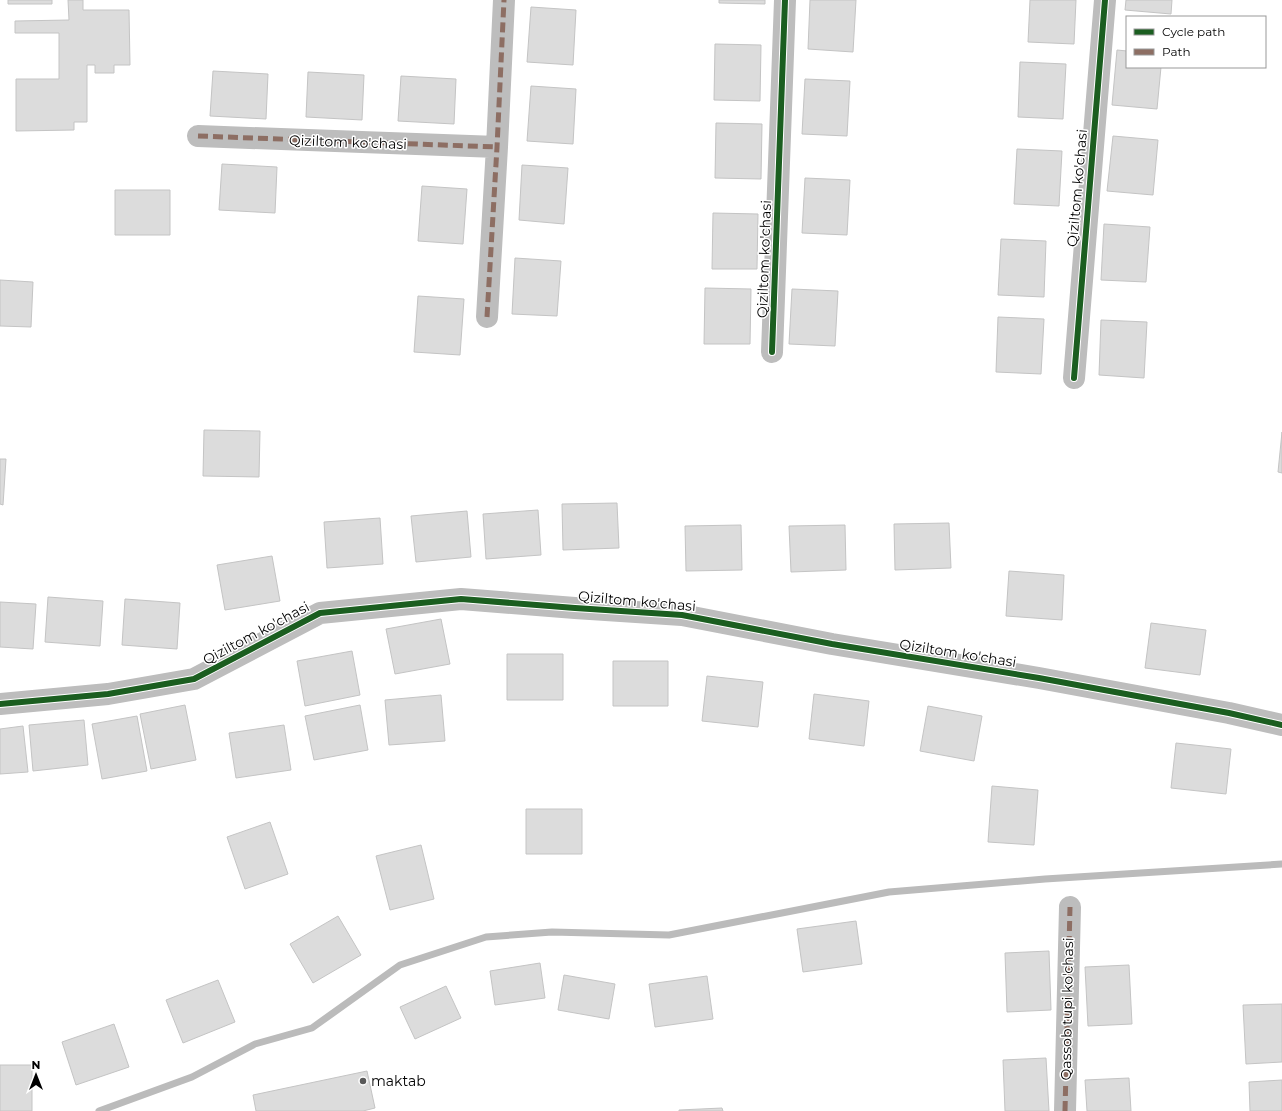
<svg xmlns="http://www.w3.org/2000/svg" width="1282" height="1111" font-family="Montserrat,sans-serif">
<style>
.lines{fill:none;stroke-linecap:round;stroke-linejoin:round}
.stream{stroke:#bbb;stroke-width:7}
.building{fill:#dcdcdc;stroke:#c4c4c4}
.minor{stroke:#bdbdbd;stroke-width:22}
.quiet{stroke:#8d6e63;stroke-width:5;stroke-dasharray:10 5;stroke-linecap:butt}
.cycleway-casing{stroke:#fff;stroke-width:8}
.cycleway{stroke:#1b5e20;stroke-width:6}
.poi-dot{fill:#595959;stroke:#fff;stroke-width:1.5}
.labels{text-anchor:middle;stroke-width:3;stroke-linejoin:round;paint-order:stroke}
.street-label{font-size:14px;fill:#000;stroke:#fff}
.poi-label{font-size:14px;fill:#000;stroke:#fff;text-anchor:start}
</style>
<rect width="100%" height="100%" fill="#fff"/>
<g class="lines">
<path class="stream" d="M 99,1111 L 192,1077 L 255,1044 L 312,1028 L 400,965 L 486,937 L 552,932 L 669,935 L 889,892 L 1045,879 L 1282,864"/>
</g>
<path class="building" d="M 8,0 L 52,0 L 52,4 L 8,4 Z
M 68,0 L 83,0 L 83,10 L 129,10 L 130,65 L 114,65 L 114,73 L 95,73 L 95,65 L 87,65 L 87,122 L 74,122 L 74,130 L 16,131 L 16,79 L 59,79 L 59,33 L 15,33 L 15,21 L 69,20 Z
M 719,0 L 765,0 L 765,4 L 719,3 Z
M 810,0 L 856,0 L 853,52 L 808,49 Z
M 1030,0 L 1076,0 L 1074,44 L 1028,42 Z
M 1126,0 L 1172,0 L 1171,14 L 1125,10 Z
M 531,7 L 576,10 L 573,65 L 527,62 Z
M 715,44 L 761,45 L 760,101 L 714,100 Z
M 1117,50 L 1127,51 L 1127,67 L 1161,67 L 1157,109 L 1112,105 Z
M 1020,62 L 1066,64 L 1063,119 L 1018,117 Z
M 213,71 L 268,74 L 266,119 L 210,116 Z
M 308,72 L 364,75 L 362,120 L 306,117 Z
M 401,76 L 456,79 L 454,124 L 398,121 Z
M 805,79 L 850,81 L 847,136 L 802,134 Z
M 531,86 L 576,89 L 573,144 L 527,141 Z
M 716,123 L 762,124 L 761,179 L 715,178 Z
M 1113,136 L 1158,140 L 1153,195 L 1107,191 Z
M 1017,149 L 1062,151 L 1059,206 L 1014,204 Z
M 222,164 L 277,167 L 275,213 L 219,210 Z
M 522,165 L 568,168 L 564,224 L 519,220 Z
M 805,178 L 850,180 L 847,235 L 802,233 Z
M 422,186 L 467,189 L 463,244 L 418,241 Z
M 115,190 L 170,190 L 170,235 L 115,235 Z
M 713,213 L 758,214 L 757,269 L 712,269 Z
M 1104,224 L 1150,227 L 1146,282 L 1101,280 Z
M 1001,239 L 1046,241 L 1044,297 L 998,295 Z
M 515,258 L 561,261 L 557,316 L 512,314 Z
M 0,280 L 33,282 L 31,327 L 0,326 Z
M 705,288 L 751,289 L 750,344 L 704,344 Z
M 792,289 L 838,291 L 835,346 L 789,344 Z
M 418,296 L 464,299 L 460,355 L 414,352 Z
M 998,317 L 1044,319 L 1041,374 L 996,372 Z
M 1101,320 L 1147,322 L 1144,378 L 1099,375 Z
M 204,430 L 260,431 L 259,477 L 203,476 Z
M 1282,432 L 1282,473 L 1278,472 Z
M 0,459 L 6,459 L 3,505 L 0,504 Z
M 617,503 L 619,548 L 563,550 L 562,504 Z
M 538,510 L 541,555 L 486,559 L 483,514 Z
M 467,511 L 471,557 L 416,562 L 411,516 Z
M 380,518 L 383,564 L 327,568 L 324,522 Z
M 949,523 L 951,568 L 895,570 L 894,524 Z
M 741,525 L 742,570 L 686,571 L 685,526 Z
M 845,525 L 846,570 L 791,572 L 789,526 Z
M 272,556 L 280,601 L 225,610 L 217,565 Z
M 1009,571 L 1064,575 L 1062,620 L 1006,616 Z
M 48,597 L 103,601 L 100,646 L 45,642 Z
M 125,599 L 180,603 L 177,649 L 122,645 Z
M 0,602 L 36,604 L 33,649 L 0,647 Z
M 441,619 L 450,664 L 395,674 L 386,629 Z
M 1151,623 L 1206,630 L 1200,675 L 1145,668 Z
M 352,651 L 360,695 L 305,706 L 297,661 Z
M 507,654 L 563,654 L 563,700 L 507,700 Z
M 613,661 L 668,661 L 668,706 L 613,706 Z
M 707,676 L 763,682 L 758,727 L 702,721 Z
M 814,694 L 869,701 L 864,746 L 809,739 Z
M 441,695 L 445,741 L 389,745 L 385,700 Z
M 185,705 L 196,760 L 151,769 L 140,714 Z
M 360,705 L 368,750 L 314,760 L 305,716 Z
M 928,706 L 982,716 L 974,761 L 920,751 Z
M 137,716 L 147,771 L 102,779 L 92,724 Z
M 84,720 L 88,765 L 33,771 L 29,725 Z
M 284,725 L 291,770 L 236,778 L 229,733 Z
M 23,726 L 28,772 L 0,774 L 0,729 Z
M 1176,743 L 1231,749 L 1226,794 L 1171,788 Z
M 992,786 L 1038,790 L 1034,845 L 988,842 Z
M 526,809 L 582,809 L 582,854 L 526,854 Z
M 270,822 L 288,874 L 245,889 L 227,837 Z
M 421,845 L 434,899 L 390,910 L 376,856 Z
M 338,916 L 361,955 L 313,983 L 290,944 Z
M 856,921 L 862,964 L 803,972 L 797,929 Z
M 1049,951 L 1051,1010 L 1007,1012 L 1005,953 Z
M 540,963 L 545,998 L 495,1005 L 490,971 Z
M 1129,965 L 1132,1024 L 1088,1026 L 1085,967 Z
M 564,975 L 615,984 L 609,1019 L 558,1010 Z
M 707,976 L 713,1019 L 655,1027 L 649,984 Z
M 218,980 L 235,1022 L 183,1043 L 166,1000 Z
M 446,986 L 461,1018 L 415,1039 L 400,1007 Z
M 1282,1004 L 1282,1062 L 1246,1064 L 1243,1005 Z
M 114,1024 L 129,1067 L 76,1085 L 62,1042 Z
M 1046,1058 L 1049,1111 L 1005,1111 L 1003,1060 Z
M 0,1065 L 32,1065 L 32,1111 L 0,1111 Z
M 367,1071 L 375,1108 L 363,1111 L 256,1111 L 253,1095 Z
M 1129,1078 L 1131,1111 L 1087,1111 L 1085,1080 Z
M 1282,1080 L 1282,1111 L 1250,1111 L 1249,1082 Z
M 722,1108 L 723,1111 L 679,1111 L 679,1110 Z"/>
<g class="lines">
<path class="minor" d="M 198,136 L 497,147
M 487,317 L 497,147 L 504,0
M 772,352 L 785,0
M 1074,378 L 1105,0
M 0,704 L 108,694 L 194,679 L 320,613 L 461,599 L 575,608 L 682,615 L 832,644 L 1039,678 L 1229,713 L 1282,725
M 1065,1111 L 1070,907"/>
<path class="quiet" d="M 198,136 L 497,147
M 487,317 L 497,147 L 504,0
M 1065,1111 L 1070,907"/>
<g class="cycleway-casing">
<path id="cycleway" d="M 772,352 L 785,0
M 1074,378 L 1105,0
M 0,704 L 108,694 L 194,679 L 320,613 L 461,599 L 575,608 L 682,615 L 832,644 L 1039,678 L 1229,713 L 1282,725"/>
</g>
<use href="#cycleway" class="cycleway"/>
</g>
<circle class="poi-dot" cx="363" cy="1081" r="4"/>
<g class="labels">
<g class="street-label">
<text transform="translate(348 142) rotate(2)" y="5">Qiziltom ko'chasi</text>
<text transform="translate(1077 188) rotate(-85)" y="5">Qiziltom ko'chasi</text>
<text transform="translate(764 259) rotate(-88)" y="5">Qiziltom ko'chasi</text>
<text transform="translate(637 601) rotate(5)" y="5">Qiziltom ko'chasi</text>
<text transform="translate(256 633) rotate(-28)" y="5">Qiziltom ko'chasi</text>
<text transform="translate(958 653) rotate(9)" y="5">Qiziltom ko'chasi</text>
<text transform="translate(1067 1009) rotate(-89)" y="5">Qassob tupi ko'chasi</text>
</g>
<g class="poi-label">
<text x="371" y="1086">maktab</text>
</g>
</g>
<rect x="1126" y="16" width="140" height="52" fill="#ffffff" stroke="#999999"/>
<rect x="1134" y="29" width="20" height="6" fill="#1b5e20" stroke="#999999"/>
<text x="1162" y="36" font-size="12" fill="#000000">Cycle path</text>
<rect x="1134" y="49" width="20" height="6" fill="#8d6e63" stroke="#999999"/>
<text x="1162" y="56" font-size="12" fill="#000000">Path</text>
<g transform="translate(36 1075)" stroke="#ffffff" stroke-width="3" paint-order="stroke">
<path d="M0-3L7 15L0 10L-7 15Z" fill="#000000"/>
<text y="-6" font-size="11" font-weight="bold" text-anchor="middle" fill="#000000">N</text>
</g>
</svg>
